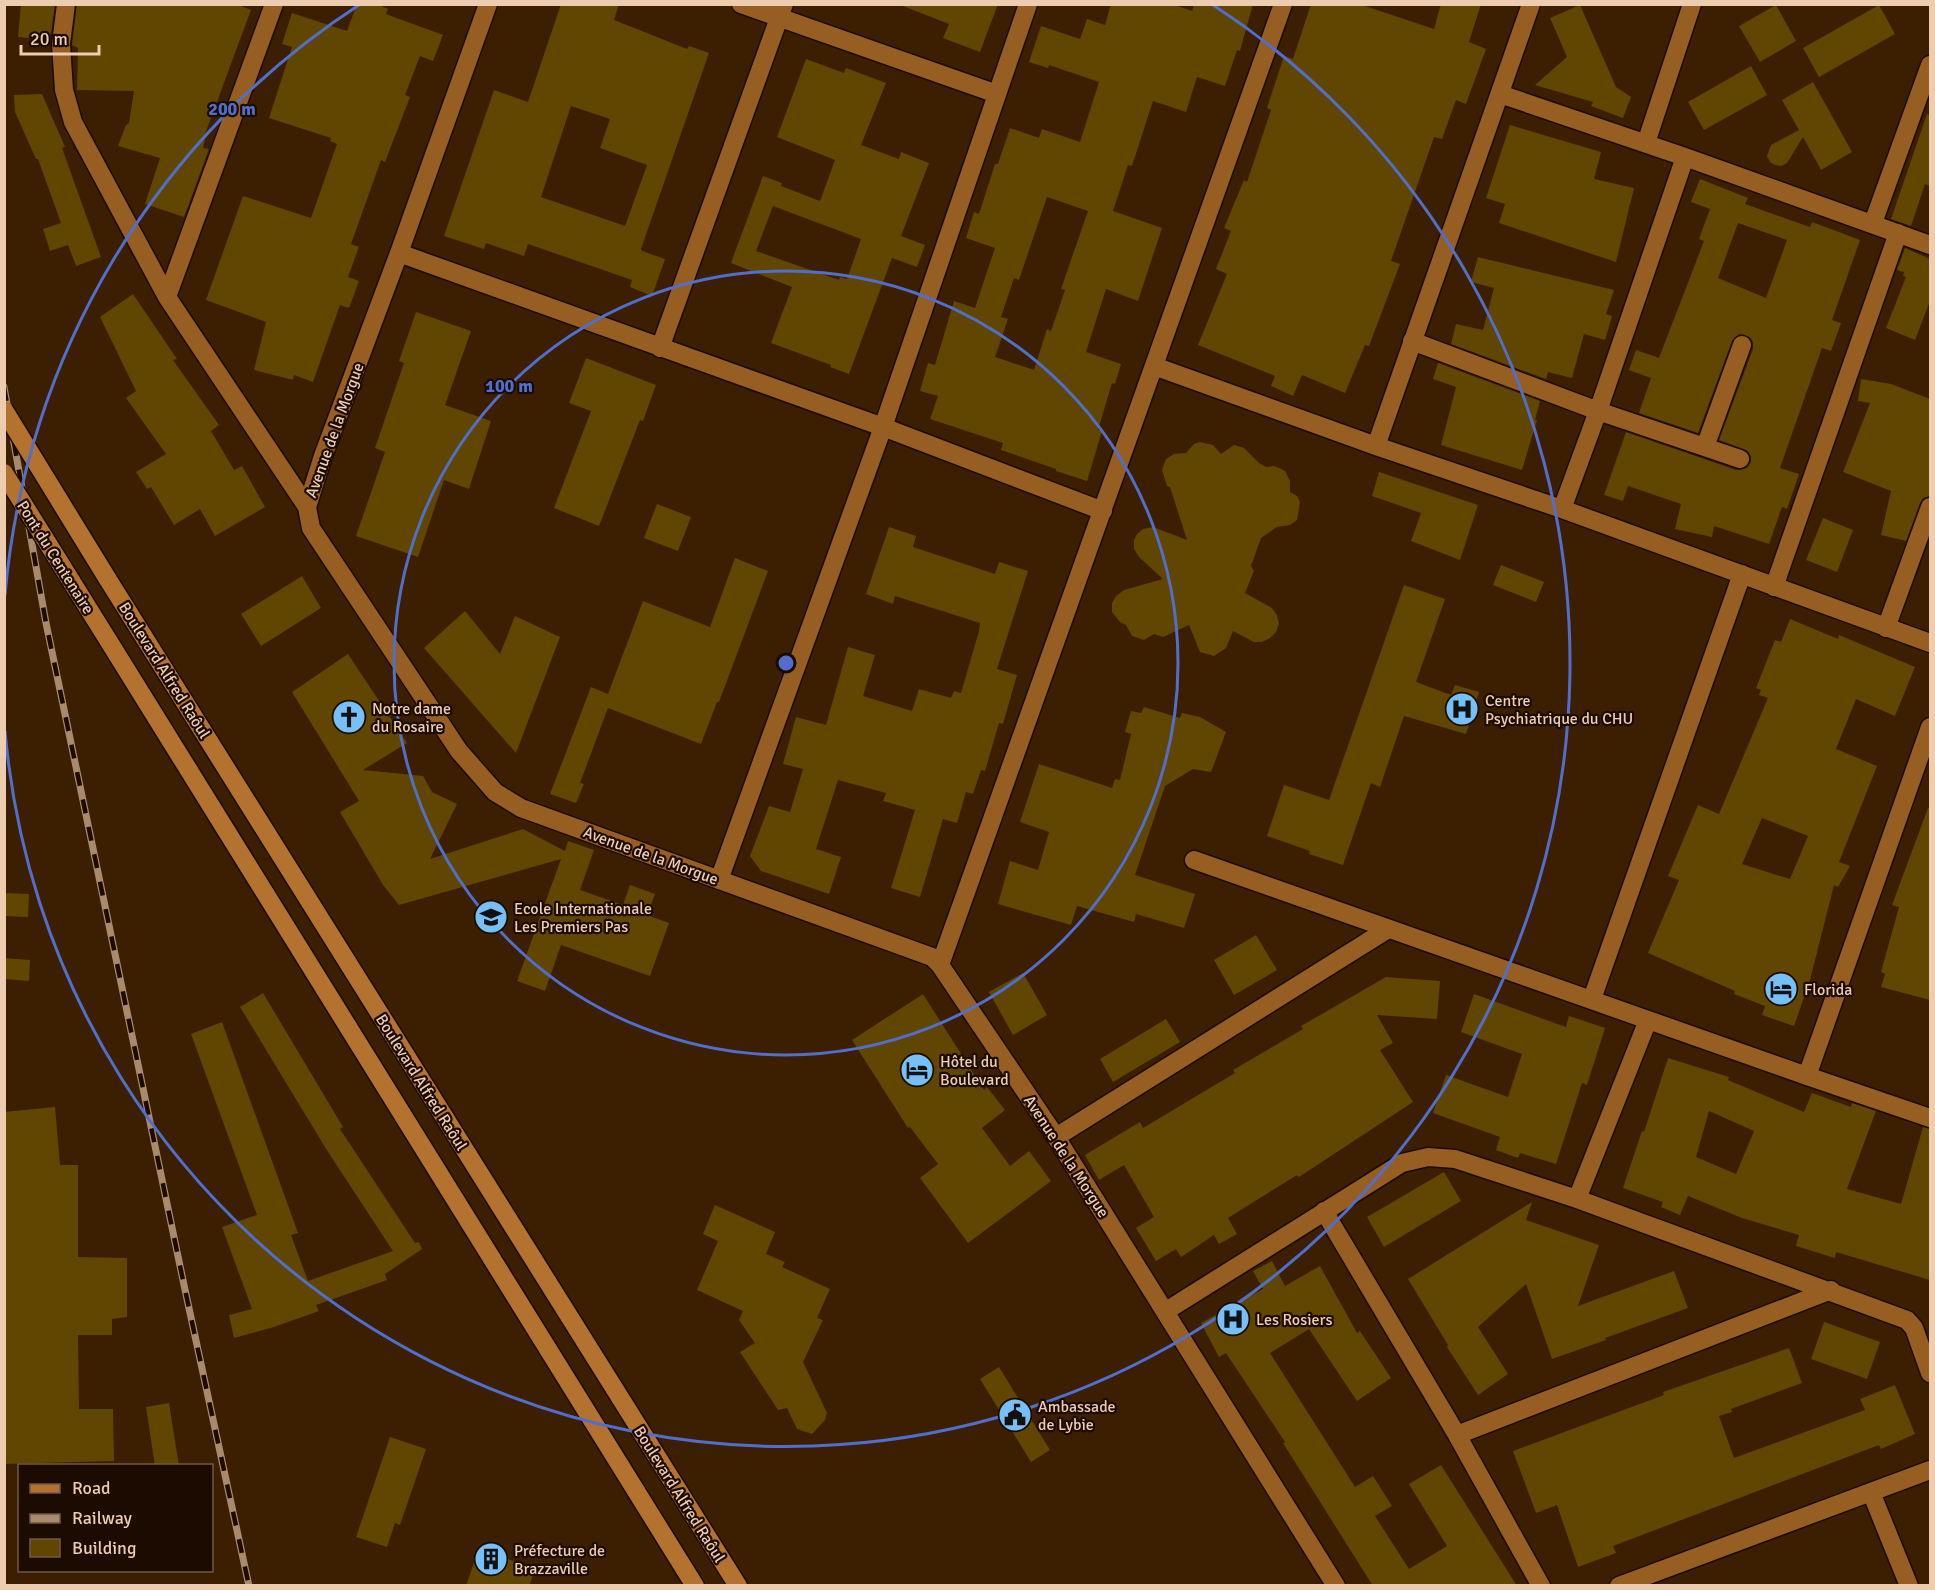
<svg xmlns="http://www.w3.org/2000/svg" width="1935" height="1590" font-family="Signika,sans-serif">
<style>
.building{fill:#604601;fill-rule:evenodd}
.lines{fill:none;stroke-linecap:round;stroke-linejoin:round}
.minor-casing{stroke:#1c0b00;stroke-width:21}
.major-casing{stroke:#1c0b00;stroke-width:21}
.minor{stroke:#975e21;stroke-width:18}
.major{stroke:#b4722f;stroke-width:18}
.rail-casing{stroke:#a98a6d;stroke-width:7}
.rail{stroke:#1c0b00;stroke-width:4.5;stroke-dasharray:14;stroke-linecap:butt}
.major-bridge-casing{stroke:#1c0b00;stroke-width:21;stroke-linecap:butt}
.major-bridge{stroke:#b4722f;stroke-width:18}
.ring{fill:none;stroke:#516ece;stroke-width:3}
.labels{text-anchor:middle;stroke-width:4.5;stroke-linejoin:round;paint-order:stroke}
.street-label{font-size:16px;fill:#edccb0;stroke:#1c0b00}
.poi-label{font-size:16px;fill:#edccb0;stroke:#1c0b00;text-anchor:start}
.centre{fill:#516ece;stroke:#1c0b00;stroke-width:3}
.ring-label{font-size:18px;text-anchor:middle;font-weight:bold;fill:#516ece;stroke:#1c0b00;stroke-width:4.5;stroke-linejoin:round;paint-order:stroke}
</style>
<rect width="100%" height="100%" fill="#3c1f00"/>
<path class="building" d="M 21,4 L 55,4 L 50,40 L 18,37 Z
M 77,4 L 236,4 L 251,10 L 205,134 L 206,135 L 203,148 L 209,149 L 184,217 L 145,204 L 160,158 L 118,146 L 126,125 L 129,123 L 134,91 L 77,90 L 78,48 L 72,45 Z
M 357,4 L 377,4 L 388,9 L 386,14 L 443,35 L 433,61 L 420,56 L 405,95 L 410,97 L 385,162 L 381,160 L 351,244 L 359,247 L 348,277 L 359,281 L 349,308 L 340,305 L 313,382 L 294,375 L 293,380 L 254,370 L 266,322 L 206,300 L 243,196 L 311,218 L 337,144 L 330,141 L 331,138 L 269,118 L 292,47 L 282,44 L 292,13 L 347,31 Z
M 561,4 L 619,4 L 614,20 L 687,49 L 689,46 L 709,53 L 641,249 L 642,251 L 665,259 L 652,296 L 630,287 L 632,280 L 528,244 L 524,256 L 486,243 L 484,249 L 444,236 L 494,90 L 528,102 ZM 571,106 L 610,119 L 600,148 L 647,165 L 625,226 L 541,197 Z
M 903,4 L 998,4 L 980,52 L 943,38 L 949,24 L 903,6 Z
M 1111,4 L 1172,4 L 1192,11 L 1194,4 L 1253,4 L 1240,51 L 1237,50 L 1225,86 L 1197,77 L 1186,112 L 1153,101 L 1132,166 L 1128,165 L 1113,211 L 1162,228 L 1138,301 L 1106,289 L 1086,352 L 1121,364 L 1115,384 L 1112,383 L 1098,430 L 1102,431 L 1087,481 L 1056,471 L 1056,469 L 1001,450 L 1003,443 L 930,419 L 938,396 L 920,391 L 928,363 L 935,365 L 954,301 L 975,308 L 995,248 L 966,238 L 974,212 L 979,214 L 995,164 L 998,164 L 1010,128 L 1039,138 L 1042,129 L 1080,142 L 1099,82 L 1049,65 L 1048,68 L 1029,62 L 1041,26 L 1080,39 L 1087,19 L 1105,25 ZM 1047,197 L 1088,211 L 1061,289 L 1065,290 L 1051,331 L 1047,329 L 1034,370 L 995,357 L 1008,319 L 1001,317 L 1014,278 L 1019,280 Z
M 1311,4 L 1359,4 L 1434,29 L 1441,4 L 1481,4 L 1469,42 L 1486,49 L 1466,104 L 1456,100 L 1442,139 L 1434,137 L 1391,261 L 1400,264 L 1369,346 L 1365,345 L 1345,393 L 1302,375 L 1293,396 L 1271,386 L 1275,376 L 1198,345 L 1227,274 L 1216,269 L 1231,231 L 1224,228 L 1244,180 L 1247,182 L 1271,110 L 1267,108 L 1284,56 L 1293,59 Z
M 1580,5 L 1616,87 L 1631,97 L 1623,118 L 1591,106 L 1593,102 L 1535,85 L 1567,57 L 1550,18 Z
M 1776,5 L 1796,41 L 1760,62 L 1739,26 Z
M 1879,5 L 1895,34 L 1819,77 L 1803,48 Z
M 806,59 L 844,73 L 846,68 L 886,83 L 861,145 L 899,159 L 901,152 L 929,163 L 901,236 L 925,245 L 917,267 L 892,258 L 849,374 L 830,367 L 831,365 L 771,343 L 792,287 L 731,263 L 763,176 L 782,183 L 781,186 L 820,201 L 835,160 L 777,137 ZM 773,206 L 861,239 L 847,279 L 840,277 L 839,280 L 756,251 Z
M 1751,66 L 1767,95 L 1704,130 L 1688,102 Z
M 1813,82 L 1852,152 L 1821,170 L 1803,137 L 1787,163 L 1781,166 L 1775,165 L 1770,162 L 1767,156 L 1771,145 L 1799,130 L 1782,100 Z
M 42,94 L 65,147 L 62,148 L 101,257 L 76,266 L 68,245 L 50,251 L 43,229 L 61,223 L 38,159 L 36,159 L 15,112 L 14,95 Z
M 1927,114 L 1930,115 L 1930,186 L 1925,184 L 1911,226 L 1891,219 Z
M 1510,125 L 1601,152 L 1594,179 L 1634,188 L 1616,262 L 1499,223 L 1505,204 L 1486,198 Z
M 1700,179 L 1748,198 L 1745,204 L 1810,227 L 1812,222 L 1860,240 L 1832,320 L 1841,323 L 1831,351 L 1822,348 L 1780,468 L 1799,474 L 1787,509 L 1782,507 L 1769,544 L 1714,526 L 1712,537 L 1675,529 L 1681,504 L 1628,486 L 1623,501 L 1604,495 L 1626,432 L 1736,470 L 1747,468 L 1751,462 L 1751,456 L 1748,451 L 1719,440 L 1753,349 L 1753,342 L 1750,337 L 1739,334 L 1732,341 L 1698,433 L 1639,413 L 1651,378 L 1629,370 L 1636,350 L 1659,358 L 1704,241 L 1699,239 L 1710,209 L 1691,202 ZM 1738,223 L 1787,240 L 1766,298 L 1718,278 Z
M 1905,248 L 1930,259 L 1930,301 L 1915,340 L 1886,328 L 1906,277 L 1903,276 L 1904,272 L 1897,270 Z
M 1478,257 L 1614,290 L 1606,314 L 1612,316 L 1605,340 L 1584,334 L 1572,378 L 1548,372 L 1546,379 L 1451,344 L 1456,324 L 1483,330 L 1494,288 L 1471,282 Z
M 133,294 L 177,359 L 173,360 L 219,425 L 211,431 L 234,470 L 242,466 L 265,507 L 215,536 L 200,509 L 174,525 L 151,487 L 147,489 L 136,472 L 166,454 L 126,398 L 136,391 L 100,317 Z
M 416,312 L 471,331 L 445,405 L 491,421 L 469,489 L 444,480 L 418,557 L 356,536 L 385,452 L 375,448 L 404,363 L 399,361 Z
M 586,358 L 656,385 L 643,421 L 640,420 L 599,526 L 554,508 L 591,411 L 569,403 Z
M 1438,363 L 1540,401 L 1535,420 L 1537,420 L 1522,470 L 1441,445 L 1456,387 L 1433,379 Z
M 1861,379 L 1891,384 L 1930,399 L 1930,496 L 1923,498 L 1920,503 L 1906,541 L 1881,535 L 1891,491 L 1843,472 L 1870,403 L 1858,401 Z
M 1200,442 L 1213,445 L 1221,454 L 1234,445 L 1244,448 L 1259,463 L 1266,467 L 1274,466 L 1281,469 L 1285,471 L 1290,481 L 1290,492 L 1297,496 L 1300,502 L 1297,520 L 1290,525 L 1277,527 L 1261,538 L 1251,566 L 1254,571 L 1245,593 L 1272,608 L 1277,615 L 1279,624 L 1276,632 L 1270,638 L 1262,642 L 1254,642 L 1233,631 L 1226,648 L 1214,656 L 1200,652 L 1189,625 L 1163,637 L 1154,634 L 1144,640 L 1132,636 L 1126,625 L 1120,622 L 1112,612 L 1112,603 L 1116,596 L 1124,590 L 1163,579 L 1139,557 L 1134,549 L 1134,540 L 1137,534 L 1143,529 L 1153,527 L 1187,540 L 1170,487 L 1167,486 L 1162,470 L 1166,459 L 1174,454 L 1186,453 L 1194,444 Z
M 1379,472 L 1478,505 L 1460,560 L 1411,541 L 1421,513 L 1372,496 Z
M 657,504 L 691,517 L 678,551 L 644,538 Z
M 1823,518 L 1853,530 L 1837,572 L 1806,560 Z
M 889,527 L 916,536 L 913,547 L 995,574 L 999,562 L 1028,571 L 997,669 L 1017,675 L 1003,724 L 999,723 L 985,771 L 981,770 L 973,794 L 966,792 L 957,823 L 943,819 L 920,897 L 891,888 L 915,810 L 883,801 L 886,793 L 838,780 L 816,849 L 841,857 L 829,894 L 761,871 L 750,856 L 769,806 L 790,812 L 803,769 L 783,764 L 796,717 L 826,725 L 848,647 L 875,655 L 863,696 L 912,711 L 919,689 L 951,698 L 954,691 L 961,693 L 979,631 L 980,623 L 895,596 L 893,604 L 866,594 Z
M 735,558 L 768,571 L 719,702 L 717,702 L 701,744 L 608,708 L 580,783 L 584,784 L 576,803 L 550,794 L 591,687 L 608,694 L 643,601 L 710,627 Z
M 1501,565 L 1544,582 L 1536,602 L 1493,585 Z
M 302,576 L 321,608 L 261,646 L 241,614 Z
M 1404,585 L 1445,599 L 1416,682 L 1451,695 L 1455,685 L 1479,692 L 1466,734 L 1404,716 L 1380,787 L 1371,783 L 1343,865 L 1309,854 L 1310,851 L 1267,836 L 1284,785 L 1329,800 Z
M 465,611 L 500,654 L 515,616 L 560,637 L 516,753 L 424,648 Z
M 1790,619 L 1838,639 L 1839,635 L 1915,667 L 1895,716 L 1856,699 L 1836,749 L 1877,766 L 1839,862 L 1850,866 L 1838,887 L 1834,885 L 1810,980 L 1794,1026 L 1762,1015 L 1765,1006 L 1734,994 L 1735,991 L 1648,953 L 1679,880 L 1668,876 L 1698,805 L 1719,814 L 1768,698 L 1759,695 L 1761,690 L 1756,688 L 1775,640 L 1781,642 ZM 1762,818 L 1808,836 L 1790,879 L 1742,864 Z
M 348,654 L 407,743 L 363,770 L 423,776 L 432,792 L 457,804 L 430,859 L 523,829 L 565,851 L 568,841 L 594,850 L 580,890 L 623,905 L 630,885 L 655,894 L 647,915 L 669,923 L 650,976 L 561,945 L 545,991 L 517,981 L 561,859 L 399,905 L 383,885 L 340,812 L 359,801 L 292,692 Z
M 1144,707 L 1180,718 L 1182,713 L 1200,717 L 1226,732 L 1211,772 L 1193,769 L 1165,786 L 1135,875 L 1195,894 L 1184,928 L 1136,914 L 1134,922 L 1077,906 L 1071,925 L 998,904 L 1010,861 L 1038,870 L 1049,832 L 1020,822 L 1039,764 L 1112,788 L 1115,779 L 1120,780 L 1131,734 L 1125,732 L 1131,711 L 1141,713 Z
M 1928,808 L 1930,808 L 1930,1000 L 1881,987 L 1885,974 L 1881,972 L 1899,907 L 1892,905 Z
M 4,893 L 29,894 L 28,917 L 4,916 Z
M 1256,935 L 1277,970 L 1234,995 L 1214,960 Z
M 4,958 L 30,960 L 29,981 L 4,979 Z
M 1023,973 L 1047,1015 L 1013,1035 L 989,992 Z
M 1386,977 L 1440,981 L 1437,1019 L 1377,1015 L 1393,1043 L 1380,1050 L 1413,1102 L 1299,1177 L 1297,1175 L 1228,1218 L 1237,1234 L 1219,1244 L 1214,1235 L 1181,1257 L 1176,1249 L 1156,1261 L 1136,1228 L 1154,1217 L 1124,1165 L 1099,1180 L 1085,1155 L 1140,1122 L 1143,1128 L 1235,1073 L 1233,1070 L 1303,1029 L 1301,1026 Z
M 263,993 L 343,1127 L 340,1129 L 415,1243 L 419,1242 L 422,1249 L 385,1274 L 387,1280 L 316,1305 L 319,1311 L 274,1327 L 234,1338 L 229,1315 L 252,1309 L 222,1227 L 257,1215 L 191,1034 L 222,1022 L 298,1233 L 291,1235 L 308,1281 L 393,1251 L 328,1152 L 240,1007 Z
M 923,994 L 984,1090 L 987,1087 L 1005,1110 L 982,1128 L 1010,1166 L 1029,1151 L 1051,1181 L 968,1243 L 920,1178 L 938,1164 L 910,1127 L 908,1128 L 852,1040 Z
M 1474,994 L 1566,1027 L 1569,1016 L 1605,1028 L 1587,1085 L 1582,1083 L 1556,1164 L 1520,1153 L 1518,1158 L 1496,1150 L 1500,1137 L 1433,1113 L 1446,1075 L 1508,1097 L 1522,1054 L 1461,1032 Z
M 1166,1019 L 1180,1042 L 1113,1082 L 1100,1059 Z
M 1668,1058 L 1729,1077 L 1728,1080 L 1804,1112 L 1812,1093 L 1851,1107 L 1852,1103 L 1876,1111 L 1847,1189 L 1901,1204 L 1923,1127 L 1930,1129 L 1930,1280 L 1836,1252 L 1835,1258 L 1796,1246 L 1799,1235 L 1742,1218 L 1688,1196 L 1680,1215 L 1661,1207 L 1663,1202 L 1623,1188 L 1642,1131 L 1644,1132 ZM 1709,1111 L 1754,1131 L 1736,1174 L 1696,1157 Z
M 55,1107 L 60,1165 L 78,1165 L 78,1257 L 127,1258 L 127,1317 L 112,1319 L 112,1335 L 78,1335 L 79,1409 L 113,1409 L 114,1461 L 4,1464 L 4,1112 Z
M 1444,1172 L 1461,1201 L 1384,1247 L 1367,1217 Z
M 1532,1202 L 1526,1220 L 1599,1245 L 1578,1306 L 1674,1271 L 1688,1308 L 1605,1338 L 1606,1340 L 1552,1359 L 1526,1284 L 1478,1327 L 1508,1374 L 1478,1395 L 1447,1347 L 1448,1345 L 1408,1279 Z
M 715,1205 L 775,1232 L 766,1254 L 785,1262 L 782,1267 L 830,1289 L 817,1318 L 823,1320 L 803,1362 L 827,1413 L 825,1420 L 812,1434 L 797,1429 L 787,1408 L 778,1410 L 740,1352 L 755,1343 L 739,1320 L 743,1311 L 697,1290 L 718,1241 L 703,1234 Z
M 1272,1261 L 1285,1286 L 1320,1266 L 1357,1333 L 1360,1331 L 1391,1378 L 1357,1401 L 1309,1329 L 1270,1353 L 1355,1487 L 1373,1476 L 1392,1506 L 1375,1516 L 1409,1569 L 1447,1546 L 1409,1484 L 1441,1465 L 1517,1586 L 1373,1586 L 1283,1443 L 1285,1442 L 1226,1353 L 1219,1357 L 1201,1323 L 1263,1289 L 1253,1271 Z
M 1824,1322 L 1880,1342 L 1867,1379 L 1811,1359 Z
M 1789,1348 L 1802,1383 L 1731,1409 L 1732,1412 L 1719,1416 L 1734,1458 L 1865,1410 L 1860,1399 L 1895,1385 L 1915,1434 L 1881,1449 L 1879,1445 L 1613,1546 L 1616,1553 L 1578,1567 L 1557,1505 L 1536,1513 L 1513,1451 L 1664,1395 L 1663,1392 Z
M 999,1367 L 1050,1450 L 1031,1462 L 980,1379 Z
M 169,1403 L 179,1466 L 155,1466 L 146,1407 Z
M 390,1437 L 426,1449 L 400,1525 L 395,1523 L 387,1547 L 356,1537 Z
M 479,1548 L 535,1569 L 529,1586 L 466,1586 Z"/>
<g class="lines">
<g class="minor-casing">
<path id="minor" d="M 66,4 L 61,44 L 64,90 L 73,122 L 167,297 L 307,507
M 488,4 L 399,253 L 323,456 L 307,507 L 311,528 L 459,751 L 495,792 L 521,808 L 932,957 L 940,965 L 1056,1137 L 1336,1586
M 741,4 L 997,94
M 1500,94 L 1685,157 L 1930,245
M 1646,143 L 1692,4
M 1873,223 L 1930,65
M 399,253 L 883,427 L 1103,511
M 167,297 L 274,4
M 1412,341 L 1598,411 L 1740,459
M 660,348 L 784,4
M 1154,366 L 1376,446 L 1562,509 L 1930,643
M 1376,446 L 1531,4
M 1705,447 L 1742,345
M 1562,509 L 1598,411 L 1685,157
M 1774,587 L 1898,233
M 1886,628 L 1930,507
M 1194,860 L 1807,1076 L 1930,1118
M 719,880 L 883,427 L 1028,4
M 940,965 L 1283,4
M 1592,999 L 1742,574
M 1807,1076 L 1930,727
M 1056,1137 L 1388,929
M 1577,1199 L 1648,1020
M 1324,1211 L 1457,1435 L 1541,1586
M 1166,1311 L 1402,1163 L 1428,1157 L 1455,1159 L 1577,1199 L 1907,1320 L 1914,1328 L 1930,1373
M 1457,1435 L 1831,1290
M 1871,1492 L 1909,1586
M 1619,1586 L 1930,1470"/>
</g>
<g class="major-casing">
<path id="major" d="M 107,578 L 738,1586
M 108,640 L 695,1586"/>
</g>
<use href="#minor" class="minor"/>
<use href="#major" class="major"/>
<g class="rail-casing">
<path id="rail" d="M 4,387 L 46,623 L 184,1285 L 249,1586"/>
</g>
<use href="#rail" class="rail"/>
<g class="major-bridge-casing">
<path id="major-bridge" d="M 4,410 L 107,578
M 4,473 L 108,640"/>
</g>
<use href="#major-bridge" class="major-bridge"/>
</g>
<g class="ring">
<circle cx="786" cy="663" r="392"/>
<path d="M5 595A784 784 0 0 1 359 5M1213 5A784 784 0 1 1 5 731"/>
</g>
<defs>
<g id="hospital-disc" transform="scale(1.725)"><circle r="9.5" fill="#77bff7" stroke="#1c0b00"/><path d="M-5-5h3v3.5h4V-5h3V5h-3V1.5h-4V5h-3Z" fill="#111"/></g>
<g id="church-disc" transform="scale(1.725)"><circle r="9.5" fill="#77bff7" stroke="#1c0b00"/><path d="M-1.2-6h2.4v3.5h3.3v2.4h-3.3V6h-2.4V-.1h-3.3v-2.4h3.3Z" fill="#111"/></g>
<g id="school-disc" transform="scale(1.725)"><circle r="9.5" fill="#77bff7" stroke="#1c0b00"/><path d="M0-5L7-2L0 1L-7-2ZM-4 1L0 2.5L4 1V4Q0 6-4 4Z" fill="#111"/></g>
<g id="hotel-disc" transform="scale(1.725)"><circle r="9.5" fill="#77bff7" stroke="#1c0b00"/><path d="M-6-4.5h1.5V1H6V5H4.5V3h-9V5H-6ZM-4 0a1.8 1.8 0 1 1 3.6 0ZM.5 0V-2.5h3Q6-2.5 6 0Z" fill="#111"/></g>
<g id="civic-disc" transform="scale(1.725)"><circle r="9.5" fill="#77bff7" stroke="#1c0b00"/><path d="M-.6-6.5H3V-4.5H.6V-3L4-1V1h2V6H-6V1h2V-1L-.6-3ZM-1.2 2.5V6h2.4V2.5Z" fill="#111"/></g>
<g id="building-disc" transform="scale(1.725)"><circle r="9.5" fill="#77bff7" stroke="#1c0b00"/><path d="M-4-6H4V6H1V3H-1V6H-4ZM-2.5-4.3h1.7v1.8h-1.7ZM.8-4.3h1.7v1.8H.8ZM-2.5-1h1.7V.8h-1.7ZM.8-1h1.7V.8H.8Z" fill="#111"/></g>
</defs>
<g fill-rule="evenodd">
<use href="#hospital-disc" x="1462" y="709"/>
<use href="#church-disc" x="349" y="717"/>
<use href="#school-disc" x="491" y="917"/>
<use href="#hotel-disc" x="1781" y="989"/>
<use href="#hotel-disc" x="917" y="1070"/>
<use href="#hospital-disc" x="1233" y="1319"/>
<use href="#civic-disc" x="1015" y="1415"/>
<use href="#building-disc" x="491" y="1559"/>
</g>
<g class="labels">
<g class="street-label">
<text transform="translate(334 430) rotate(-70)" y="6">Avenue de la Morgue</text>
<text transform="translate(56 557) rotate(58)" y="6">Pont du Centenaire</text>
<text transform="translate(165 670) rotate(58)" y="6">Boulevard Alfred Raôul</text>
<text transform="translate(651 855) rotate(20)" y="6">Avenue de la Morgue</text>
<text transform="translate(422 1082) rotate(58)" y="6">Boulevard Alfred Raôul</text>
<text transform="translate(1067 1156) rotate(57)" y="6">Avenue de la Morgue</text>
<text transform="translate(680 1494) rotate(58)" y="6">Boulevard Alfred Raôul</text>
</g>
<g class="poi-label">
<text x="1485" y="706">Centre<tspan x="1485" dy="18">Psychiatrique du CHU</tspan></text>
<text x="372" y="714">Notre dame<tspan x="372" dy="18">du Rosaire</tspan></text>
<text x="514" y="914">Ecole Internationale<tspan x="514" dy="18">Les Premiers Pas</tspan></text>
<text x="1804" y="995">Florida</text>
<text x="940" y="1067">Hôtel du<tspan x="940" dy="18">Boulevard</tspan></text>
<text x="1256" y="1325">Les Rosiers</text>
<text x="1038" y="1412">Ambassade<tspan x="1038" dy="18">de Lybie</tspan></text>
<text x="514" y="1556">Préfecture de<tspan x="514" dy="18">Brazzaville</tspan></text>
</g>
</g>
<circle cx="786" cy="663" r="9" class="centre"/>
<g class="ring-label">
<text x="232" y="115">200 m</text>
<text x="509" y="392">100 m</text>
</g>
<rect width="1935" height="1590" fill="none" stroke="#edccb0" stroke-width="12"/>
<rect x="18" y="1464" width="195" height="108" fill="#1c0b00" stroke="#705846" stroke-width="1.5"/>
<rect x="30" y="1484" width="30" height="9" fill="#b4722f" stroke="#705846" stroke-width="1.5"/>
<text x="72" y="1494" font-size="18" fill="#edccb0">Road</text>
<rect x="30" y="1514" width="30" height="9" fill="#a98a6d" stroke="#705846" stroke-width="1.5"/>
<text x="72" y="1524" font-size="18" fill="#edccb0">Railway</text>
<rect x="30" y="1539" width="30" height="18" fill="#604601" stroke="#705846" stroke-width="1.5"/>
<text x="72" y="1554" font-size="18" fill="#edccb0">Building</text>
<path d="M21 45v9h78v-9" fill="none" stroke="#edccb0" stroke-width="3"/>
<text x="30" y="45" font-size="18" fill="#edccb0" stroke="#1c0b00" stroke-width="4.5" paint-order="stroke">20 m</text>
</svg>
